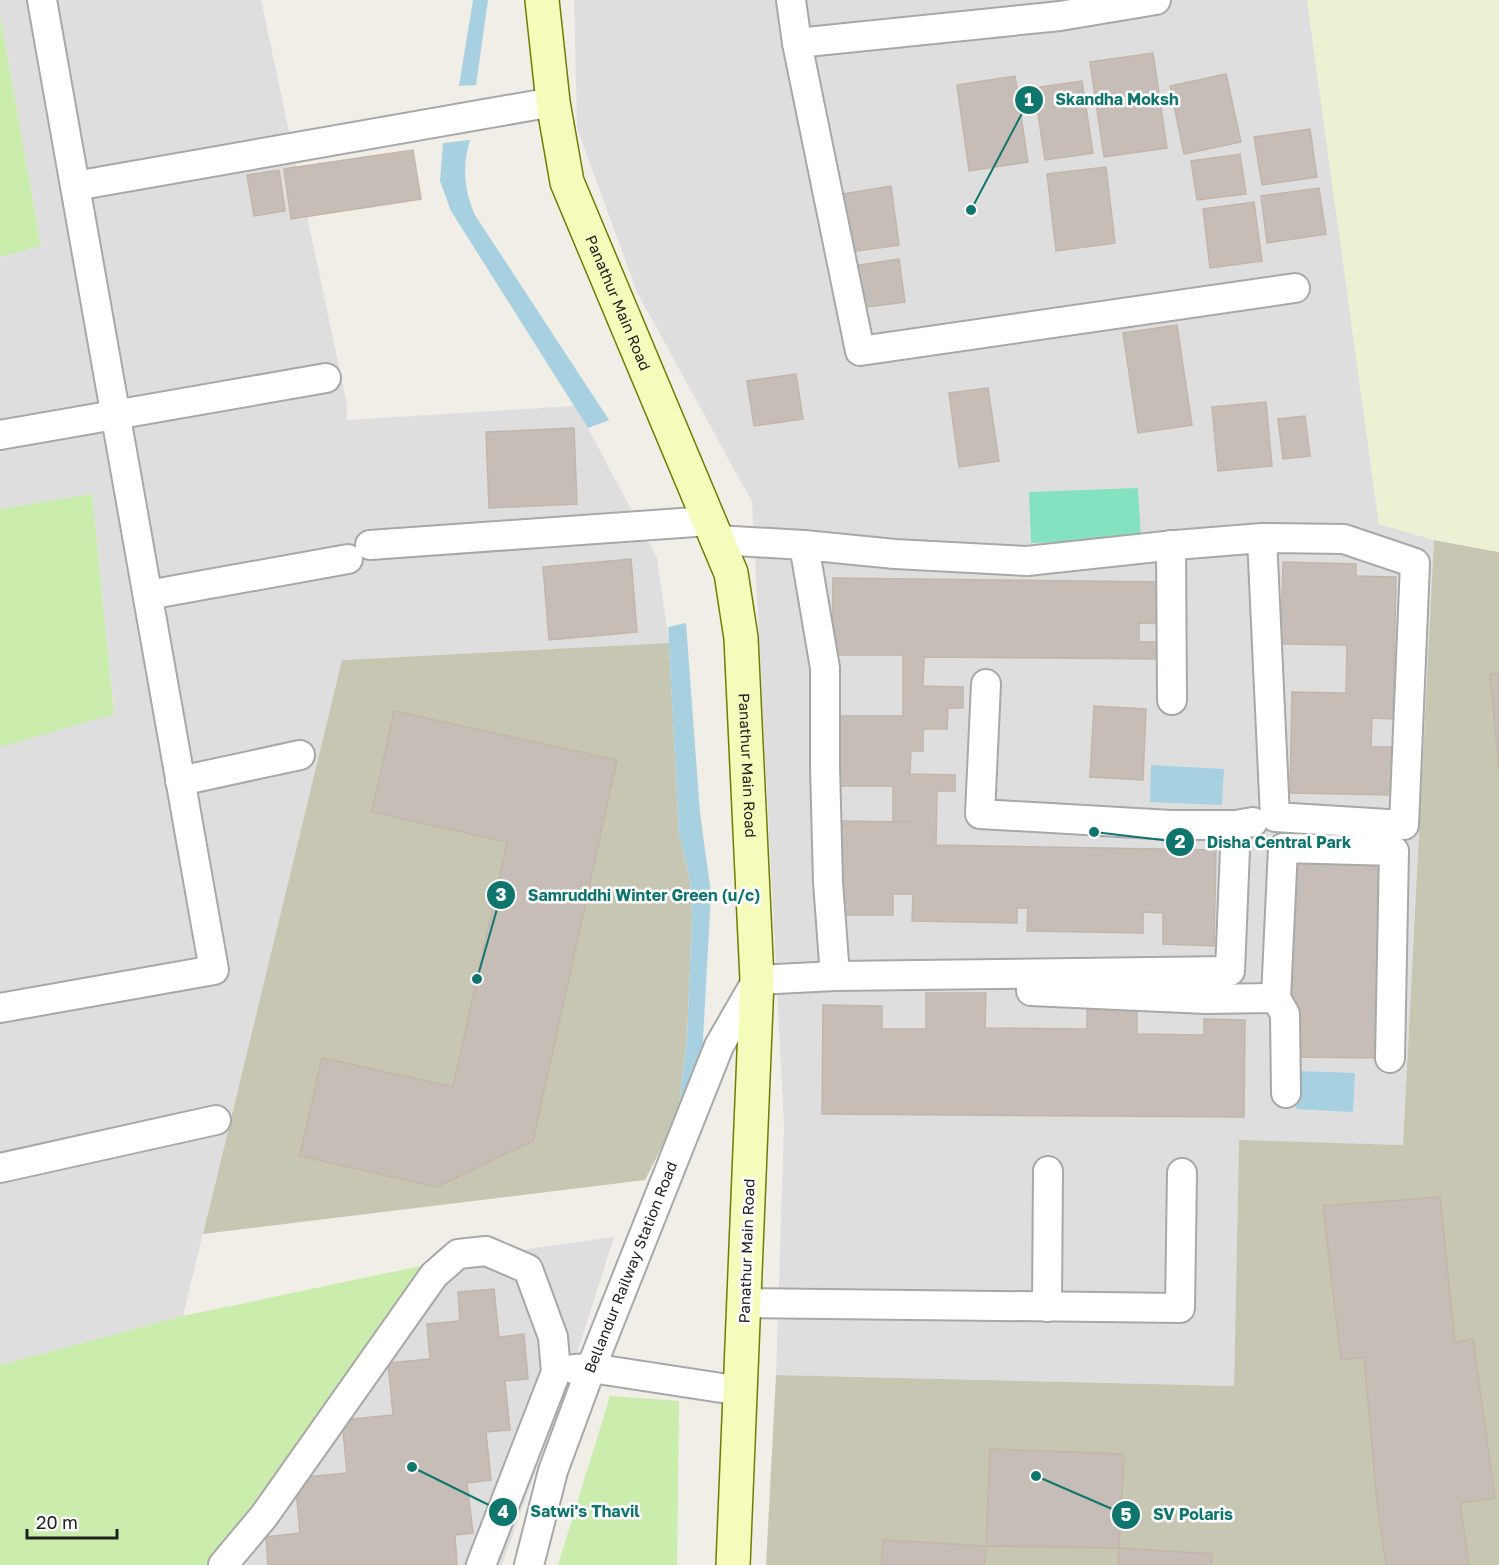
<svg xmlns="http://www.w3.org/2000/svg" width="1499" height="1565" font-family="'Golos Text',sans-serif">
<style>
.residential{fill:#dfdede}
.construction{fill:#c6c6b2}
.farmland{fill:#edf0d3}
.grass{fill:#caecad}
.pitch{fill:#84e2c0}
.water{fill:#a7d1e0}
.building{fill:#c6beb6;stroke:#c4b5a9;stroke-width:1.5}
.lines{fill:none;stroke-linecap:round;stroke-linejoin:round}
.street-casing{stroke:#a8a8a8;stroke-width:32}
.secondary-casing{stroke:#6d7e02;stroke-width:36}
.street{stroke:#fff;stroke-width:28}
.secondary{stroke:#f6fbbb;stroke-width:33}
.labels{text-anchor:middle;stroke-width:5;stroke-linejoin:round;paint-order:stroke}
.street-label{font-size:15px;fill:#212121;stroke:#fff}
.leader{fill:none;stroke:#0f766e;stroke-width:2}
.callout-dot{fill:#0f766e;stroke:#fff;stroke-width:2}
.mark-label{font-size:18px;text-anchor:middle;font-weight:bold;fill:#fff}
.callout-label{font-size:16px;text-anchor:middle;font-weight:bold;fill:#0f766e;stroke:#fff;stroke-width:5;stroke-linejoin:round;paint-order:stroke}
</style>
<rect width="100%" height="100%" fill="#f1eee7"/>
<path class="residential" d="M 0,0 L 261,0 L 347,404 L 347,420 L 574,406 L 588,428 L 657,558 L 669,643 L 342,660 L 183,1316 L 0,1365 L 0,747 L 114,713 L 92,494 L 0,509 L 0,257 L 41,246 L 0,15 Z
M 574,0 L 1307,0 L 1379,524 L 1434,540 L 1403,1145 L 1239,1141 L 1234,1386 L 776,1375 L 784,1125 L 752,502 L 637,292 L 577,128 Z
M 614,1237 L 572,1369 L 502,1565 L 210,1565 L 449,1260 Z"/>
<path class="construction" d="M 1434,540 L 1499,552 L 1499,1565 L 766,1565 L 776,1375 L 1234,1386 L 1239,1140 L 1403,1145 Z
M 669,643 L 679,833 L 690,880 L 692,918 L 687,1039 L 678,1115 L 645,1180 L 203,1234 L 342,660 Z"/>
<path class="farmland" d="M 1307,0 L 1499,0 L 1499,552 L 1434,540 L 1379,524 Z"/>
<path class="grass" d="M 0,15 L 41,246 L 0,257 Z
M 92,494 L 114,714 L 0,747 L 0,509 Z
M 449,1260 L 210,1565 L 0,1565 L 0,1365 L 183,1316 Z
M 610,1396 L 679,1401 L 677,1565 L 558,1565 Z"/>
<path class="pitch" d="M 1138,488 L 1141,539 L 1031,543 L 1029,492 Z"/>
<path class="water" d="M 473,0 L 488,0 L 476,85 L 459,86 Z
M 470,140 C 462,166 464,190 475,215 L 609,420 L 588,428 L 451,211 L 440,181 L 443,143 Z
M 686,623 L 700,813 L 711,893 L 701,1077 L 678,1115 L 687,1039 L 692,918 L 690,880 L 679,833 L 668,627 Z
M 1151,765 L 1224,769 L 1222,805 L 1150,802 Z
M 1298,1071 L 1355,1073 L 1353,1112 L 1296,1109 Z"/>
<path class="building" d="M 1153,53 L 1167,148 L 1104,157 L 1090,62 Z
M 1226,74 L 1241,142 L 1184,154 L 1170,86 Z
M 1015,76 L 1028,162 L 969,171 L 957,85 Z
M 1082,81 L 1093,153 L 1045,160 L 1034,88 Z
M 1310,129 L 1317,177 L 1262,185 L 1254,137 Z
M 413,150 L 421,199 L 291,219 L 284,169 Z
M 1240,154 L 1246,194 L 1197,200 L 1191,161 Z
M 1106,167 L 1115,243 L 1056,251 L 1047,174 Z
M 279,170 L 285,211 L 254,216 L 247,175 Z
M 891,186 L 899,245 L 844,253 L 835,195 Z
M 1319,188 L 1326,234 L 1267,243 L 1261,196 Z
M 1254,202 L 1262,261 L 1210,268 L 1203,209 Z
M 899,259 L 905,302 L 859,308 L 853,266 Z
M 1177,325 L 1192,425 L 1138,433 L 1123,333 Z
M 796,374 L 803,419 L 754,426 L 747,381 Z
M 988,388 L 999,461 L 959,467 L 949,393 Z
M 1266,402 L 1272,466 L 1218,471 L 1212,407 Z
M 1305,416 L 1310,456 L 1283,459 L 1278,419 Z
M 574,428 L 577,504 L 489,508 L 486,432 Z
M 631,559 L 637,632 L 549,640 L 543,567 Z
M 1283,562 L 1356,564 L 1356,576 L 1396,577 L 1393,719 L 1372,718 L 1371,747 L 1393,747 L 1392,795 L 1290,793 L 1292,692 L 1346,693 L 1347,645 L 1281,644 Z
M 833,578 L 1169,582 L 1168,624 L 1139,623 L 1139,642 L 1165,642 L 1165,659 L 924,657 L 923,686 L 963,687 L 963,708 L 948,708 L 947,729 L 923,729 L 923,751 L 911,751 L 910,774 L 955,775 L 955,791 L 937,791 L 936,845 L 1216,850 L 1214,946 L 1163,944 L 1163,913 L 1143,912 L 1143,933 L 1027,931 L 1028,908 L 1017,908 L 1017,923 L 912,921 L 913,894 L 893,894 L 893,915 L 836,915 L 838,821 L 910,822 L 893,821 L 893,786 L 829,786 L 829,716 L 903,716 L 903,655 L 832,655 Z
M 1499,673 L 1499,769 L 1490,674 Z
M 1094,706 L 1146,709 L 1143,780 L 1090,777 Z
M 394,711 L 617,760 L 533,1141 L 436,1187 L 300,1156 L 322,1058 L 453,1087 L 507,842 L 372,812 Z
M 1293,856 L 1384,858 L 1381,1058 L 1289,1057 Z
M 926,993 L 986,993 L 985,1028 L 1087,1029 L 1087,1000 L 1137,1000 L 1137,1034 L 1204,1035 L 1204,1019 L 1245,1020 L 1244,1117 L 822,1114 L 823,1005 L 882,1006 L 882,1029 L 926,1029 Z
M 1440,1197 L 1455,1343 L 1473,1339 L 1495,1498 L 1460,1503 L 1469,1565 L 1386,1565 L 1377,1502 L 1364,1357 L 1341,1360 L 1323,1206 Z
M 494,1289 L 499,1337 L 524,1334 L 528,1379 L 505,1381 L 510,1430 L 486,1432 L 491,1480 L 467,1483 L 473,1533 L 455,1535 L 457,1565 L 268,1565 L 266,1537 L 300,1533 L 295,1478 L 347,1473 L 342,1420 L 393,1415 L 388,1363 L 430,1359 L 427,1324 L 460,1321 L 458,1292 Z
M 990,1449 L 1124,1454 L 1119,1548 L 986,1546 Z
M 883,1540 L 986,1546 L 985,1565 L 881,1565 Z
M 1119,1548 L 1212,1554 L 1211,1565 L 1118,1565 Z"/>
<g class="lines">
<g class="street-casing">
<g id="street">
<path d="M 791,0 L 797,43 L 860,351 L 1295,288"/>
<path d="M 797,43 L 1060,16 L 1156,0"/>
<path d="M 75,186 L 553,102"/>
<path d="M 0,435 L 326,378"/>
<path d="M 717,540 L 804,545"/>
<path d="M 370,545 L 709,521"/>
<path d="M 1171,545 L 1172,700"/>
<path d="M 148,595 L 348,559"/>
<path d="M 986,684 L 980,814 L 1171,825 L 1236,825 L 1253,822"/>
<path d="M 180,781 L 300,755"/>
<path d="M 835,976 L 828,882 L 825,766 L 825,668 L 804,545 L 895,554 L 1027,561 L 1175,545 L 1262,538 L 1344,539 L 1415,563 L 1404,825 L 1275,817 L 1262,538"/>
<path d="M 1031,991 L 1206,999 L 1276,998 L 1285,1014 L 1286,1093"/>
<path d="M 1276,998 L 1283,848 L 1394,851 L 1390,1058"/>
<path d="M 0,1008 L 214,970 L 42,0"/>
<path d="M 0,1168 L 216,1120"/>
<path d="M 745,1303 L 1180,1308 L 1182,1173"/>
<path d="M 1047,1307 L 1048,1171"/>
<path d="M 574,1369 L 591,1368 L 741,1391"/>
<path d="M 223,1565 L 264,1516 L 434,1275 L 458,1254 L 486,1251 L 528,1269 L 553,1337 L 556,1372 L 481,1565"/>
<path id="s1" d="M 529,1565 L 553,1471 L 591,1368 L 719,1046 L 757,980 L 835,976 L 1230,971 L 1236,825"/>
</g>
</g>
<g class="secondary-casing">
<g id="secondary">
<path id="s2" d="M 542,0 L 553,102 L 567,182 L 731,573 L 741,638 L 757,980 L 733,1565"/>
</g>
</g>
<use href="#street" class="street"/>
<use href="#secondary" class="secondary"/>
</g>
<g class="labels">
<g class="street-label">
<text dy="5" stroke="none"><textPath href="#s2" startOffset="315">Panathur Main Road</textPath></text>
<text dy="5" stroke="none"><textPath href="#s2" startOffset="801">Panathur Main Road</textPath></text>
<text transform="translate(747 1251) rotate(-88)" y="5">Panathur Main Road</text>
<text dy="5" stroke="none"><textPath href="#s1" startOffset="315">Bellandur Railway Station Road</textPath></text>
</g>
</g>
<path class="leader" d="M971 210L1029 100M1094 832L1180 842M477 979L501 895M412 1467L503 1512M1036 1476L1126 1515"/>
<g class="callout-dot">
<circle cx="971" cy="210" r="6"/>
<circle cx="1094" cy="832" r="6"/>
<circle cx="477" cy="979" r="6"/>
<circle cx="412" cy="1467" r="6"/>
<circle cx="1036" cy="1476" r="6"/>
<circle cx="1029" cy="100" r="15"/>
<circle cx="1180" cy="842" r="15"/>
<circle cx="501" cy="895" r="15"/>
<circle cx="503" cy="1512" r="15"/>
<circle cx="1126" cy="1515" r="15"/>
</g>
<g class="mark-label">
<text x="1029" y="106">1</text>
<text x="1180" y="848">2</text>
<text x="501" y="901">3</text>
<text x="503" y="1518">4</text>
<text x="1126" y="1521">5</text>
</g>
<g class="callout-label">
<text x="1117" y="105">Skandha Moksh</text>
<text x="1279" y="848">Disha Central Park</text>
<text x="644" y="901">Samruddhi Winter Green (u/c)</text>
<text x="585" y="1517">Satwi's Thavil</text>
<text x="1193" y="1520">SV Polaris</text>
</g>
<path d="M27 1529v9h90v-9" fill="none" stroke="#212121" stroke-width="3"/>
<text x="36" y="1529" font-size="18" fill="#212121" stroke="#ffffff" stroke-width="4.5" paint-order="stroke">20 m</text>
</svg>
